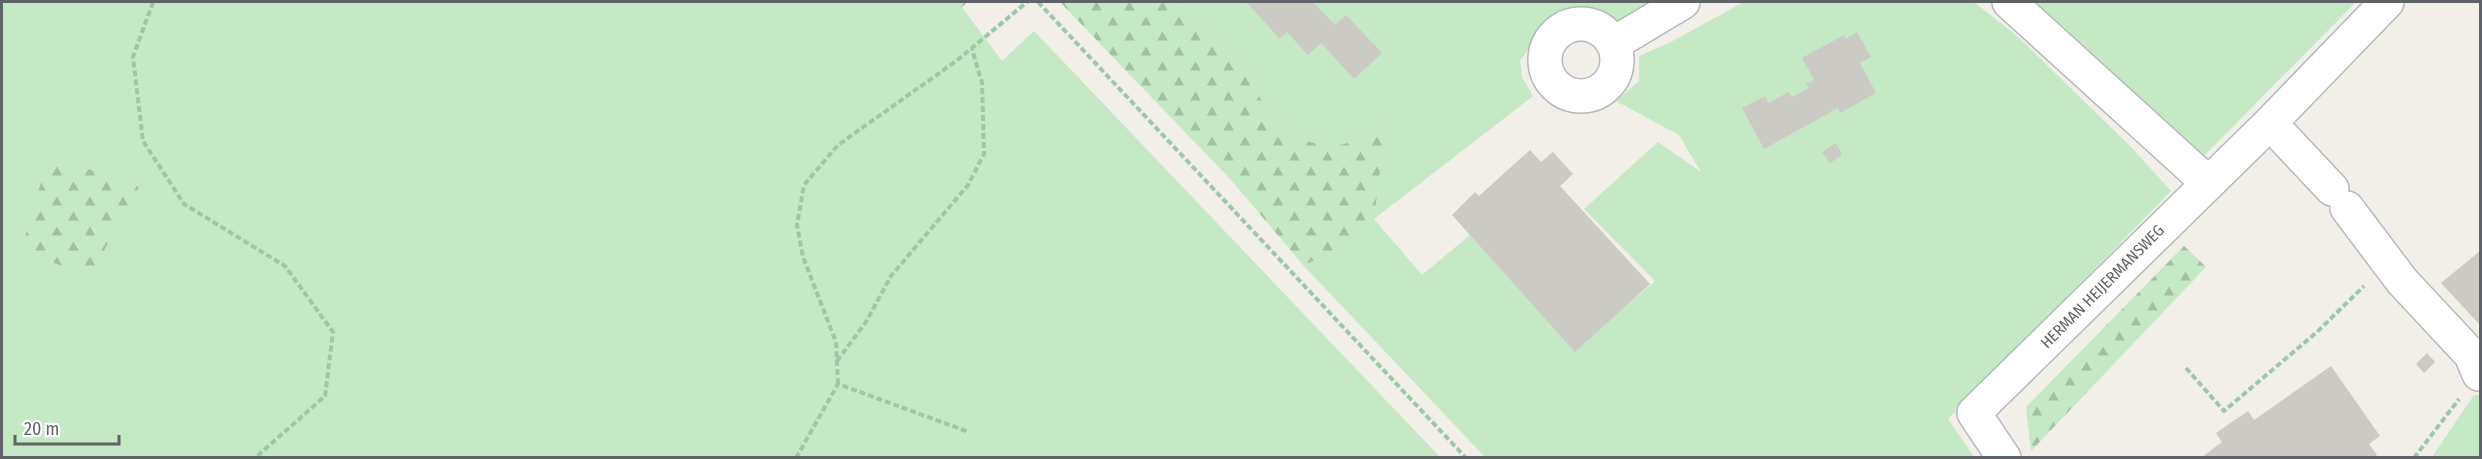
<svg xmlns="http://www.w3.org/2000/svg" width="2482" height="459" font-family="'Fira Sans Condensed',sans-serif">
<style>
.grass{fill:#c5e8c5}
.forest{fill:url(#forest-firs)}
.building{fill:#cccac5}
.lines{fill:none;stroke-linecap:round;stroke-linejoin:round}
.minor-casing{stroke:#b5b8bc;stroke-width:36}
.path{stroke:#9cc7a9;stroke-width:4;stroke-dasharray:6 3;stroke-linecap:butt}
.minor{stroke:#fff;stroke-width:33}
.labels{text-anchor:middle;stroke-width:5;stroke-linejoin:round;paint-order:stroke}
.street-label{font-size:16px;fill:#5f6368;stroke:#fff}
</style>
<defs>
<pattern id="forest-firs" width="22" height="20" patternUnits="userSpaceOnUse" patternTransform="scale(1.5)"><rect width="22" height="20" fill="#c5e8c5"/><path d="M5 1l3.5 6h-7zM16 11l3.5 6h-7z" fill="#a3c0a4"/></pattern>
</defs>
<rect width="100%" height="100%" fill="#f1efe8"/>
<path class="grass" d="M 2,2 L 958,2 L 1002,61 L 1034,31 L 1440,457 L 2,457 Z
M 1175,2 L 1684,2 L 1617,27 L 1606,15 L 1587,13 L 1547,27 L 1520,60 L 1522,77 L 1533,96 L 1374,219 L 1422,275 L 1470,235 L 1574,350 L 1655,281 L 1584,209 L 1658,142 L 1701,172 L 1679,135 L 1616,101 L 1639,81 L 1639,56 L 1669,43 L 1744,2 L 1974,2 L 2017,36 L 2130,146 L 2171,191 L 1948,419 L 1974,457 L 1485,457 L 1303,265 L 1340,251 L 1387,114 L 1355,141 L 1330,148 L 1297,138 L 1266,109 L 1246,72 Z
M 2020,2 L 2356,2 L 2196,164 Z
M 2474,395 L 2480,395 L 2480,457 L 2432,457 Z"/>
<path class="forest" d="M 944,2 L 968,2 L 953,14 Z
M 1060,2 L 1175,2 L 1246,72 L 1266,109 L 1297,138 L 1330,148 L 1354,141 L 1387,113 L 1374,219 L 1340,251 L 1303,265 L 1232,181 Z
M 49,155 L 139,187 L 90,276 L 21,251 Z
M 2184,246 L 2206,267 L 2031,451 L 2026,407 Z"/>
<path class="building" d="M 1246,2 L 1313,2 L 1335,25 L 1346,15 L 1382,53 L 1354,79 L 1321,43 L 1308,55 L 1287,32 L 1280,39 Z
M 1857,32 L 1871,57 L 1860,63 L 1876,93 L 1840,113 L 1838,108 L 1764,149 L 1742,108 L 1765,96 L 1768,103 L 1789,92 L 1792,97 L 1809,88 L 1806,84 L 1814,80 L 1802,58 L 1844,35 L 1846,39 Z
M 1836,143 L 1842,155 L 1830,163 L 1822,152 Z
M 1530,150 L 1541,162 L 1553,152 L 1573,174 L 1560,186 L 1650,284 L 1575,352 L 1452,215 L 1475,192 L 1479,196 Z
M 2480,251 L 2480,325 L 2441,283 Z
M 2427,353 L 2435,362 L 2424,373 L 2416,364 Z
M 2331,366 L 2380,436 L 2369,444 L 2377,455 L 2373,458 L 2201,458 L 2222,442 L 2216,433 L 2248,411 L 2254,420 Z"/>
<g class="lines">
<g class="minor-casing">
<path id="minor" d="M 2009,2 L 2207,182
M1545 60a36 36 0 1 1 72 0a36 36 0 1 1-72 0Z
M 1613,44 L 1683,2
M 2270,123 L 2332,189
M 2347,208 L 2402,281 L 2471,355 L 2479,374
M 2004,458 L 1974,413 L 2270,123 L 2387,2"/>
</g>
<path class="path" d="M 153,2 L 133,57 L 143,141 L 184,204 L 285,266 L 333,332 L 325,396 L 255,458
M 1038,2 L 1466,458
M 837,361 L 866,322 L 891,276 L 968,185 L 984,154 L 982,83 L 972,49
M 2186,368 L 2224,411 L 2317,332 L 2364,286
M 838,384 L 836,342 L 803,257 L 797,225 L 804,185 L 838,145 L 955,62 L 1027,2
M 796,458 L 838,384 L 969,432
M 2414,458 L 2459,399"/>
<use href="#minor" class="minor"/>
</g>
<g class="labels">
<g class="street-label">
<text transform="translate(2102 286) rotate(-45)" y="6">HERMAN HEIJERMANSWEG</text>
</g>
</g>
<rect width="2482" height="459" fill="none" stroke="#5f6368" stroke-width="6"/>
<path d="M15 435v9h104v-9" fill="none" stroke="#5f6368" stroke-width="3"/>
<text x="24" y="435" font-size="18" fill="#5f6368" stroke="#ffffff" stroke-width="4.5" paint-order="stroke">20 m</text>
</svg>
